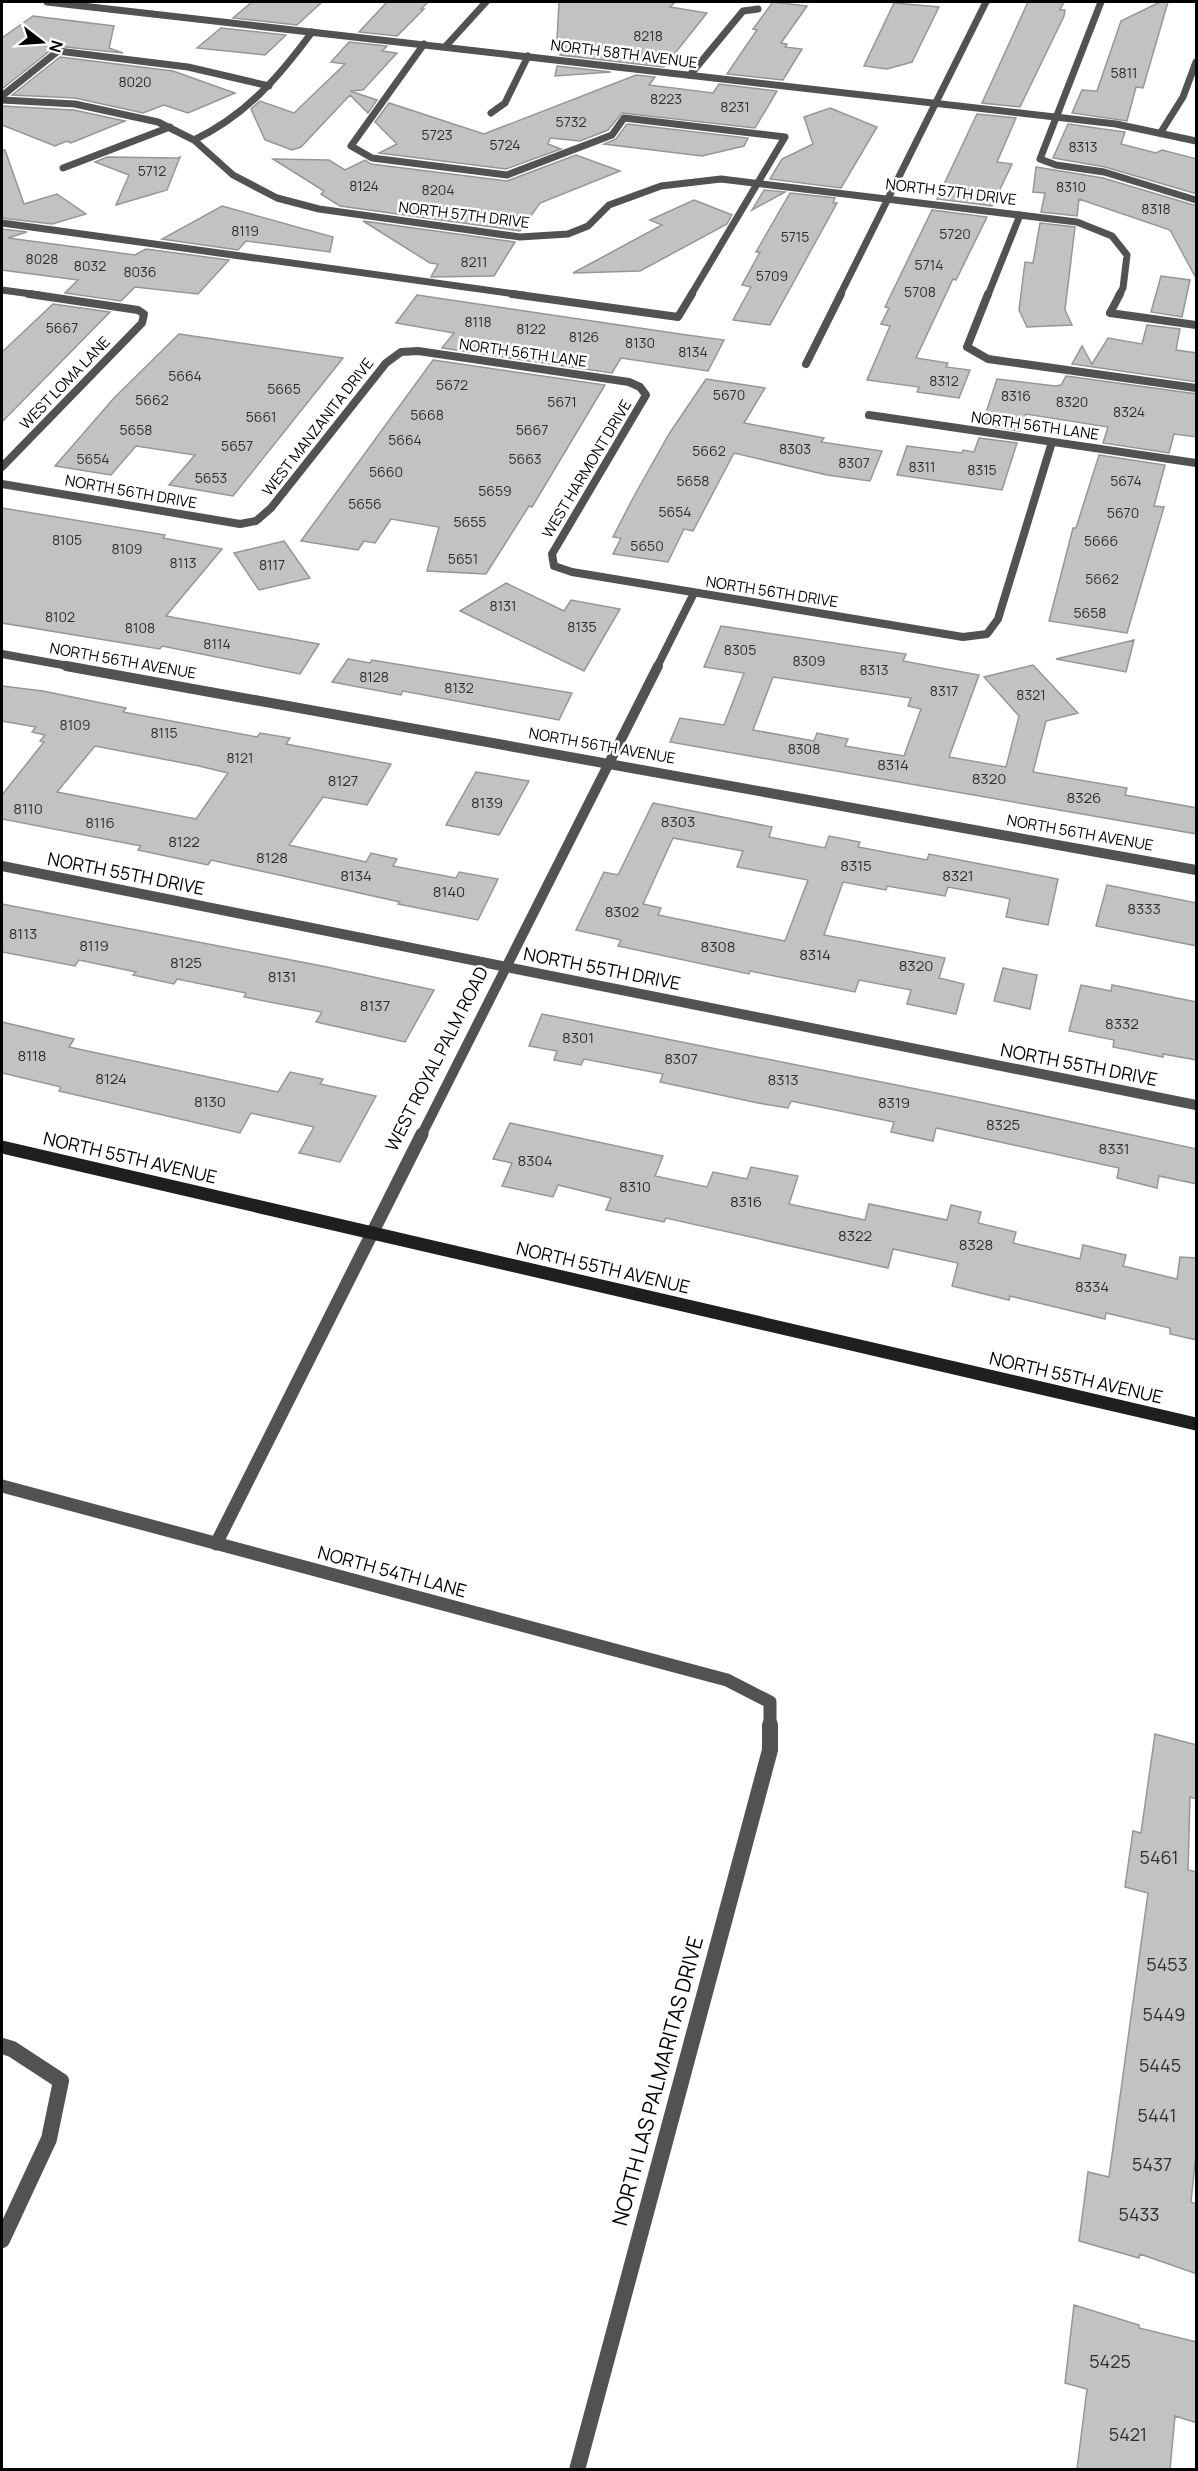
<svg xmlns="http://www.w3.org/2000/svg" width="1198" height="2471" font-family="Manrope,sans-serif">
<style>
.building{fill:#c2c2c2;stroke:#969696;stroke-width:1.5;fill-rule:evenodd}
.lines{fill:none;stroke-linecap:round;stroke-linejoin:round}
.lane-far1{stroke:#525252;stroke-width:7}
.lane{stroke:#525252;stroke-width:8}
.street-far4{stroke:#525252;stroke-width:7}
.street-far3{stroke:#525252;stroke-width:8}
.street-far2{stroke:#525252;stroke-width:10}
.street-far1{stroke:#525252;stroke-width:13}
.street{stroke:#525252;stroke-width:16}
.secondary{stroke:#1f1f1f;stroke-width:13}
.labels{text-anchor:middle;stroke-width:5;stroke-linejoin:round;paint-order:stroke}
.far-number-label{font-size:14px;fill:#303030}
.far-street-label{font-size:15px;fill:#000;stroke:#fff}
.number-label{font-size:15px;fill:#303030}
.street-label{font-size:18px;fill:#000;stroke:#fff}
.near-number-label{font-size:18px;fill:#303030}
.near-street-label{font-size:21px;fill:#000;stroke:#fff}
</style>
<rect width="100%" height="100%" fill="#fff"/>
<path class="building" d="M 252,2 L 322,2 L 297,25 L 233,18 Z
M 387,2 L 428,2 L 421,9 L 424,9 L 397,36 L 359,32 Z
M 559,2 L 675,2 L 670,7 L 707,13 L 664,67 L 560,55 L 564,40 L 557,39 Z
M 773,2 L 807,6 L 781,43 L 787,44 L 785,47 L 802,49 L 783,80 L 727,74 L 757,30 L 753,29 Z
M 1028,2 L 1064,2 L 1060,10 L 1065,10 L 1064,16 L 1020,107 L 982,103 Z
M 1160,2 L 1168,2 L 1143,88 L 1136,87 L 1127,121 L 1072,113 L 1082,90 L 1097,91 L 1121,21 Z
M 894,3 L 939,7 L 912,62 L 887,69 L 864,66 Z
M 33,16 L 114,26 L 109,48 L 123,53 L 56,46 L 2,89 L 2,38 Z
M 221,28 L 286,35 L 265,55 L 197,48 Z
M 349,42 L 387,46 L 382,51 L 397,53 L 363,90 L 350,91 L 377,100 L 368,113 L 350,95 L 301,147 L 292,150 L 265,140 L 251,109 L 260,101 L 294,113 L 345,64 L 331,62 Z
M 60,57 L 173,71 L 235,93 L 188,113 L 164,105 L 143,113 L 75,98 L 12,95 Z
M 557,66 L 611,72 L 555,76 Z
M 636,75 L 655,77 L 649,85 L 713,93 L 719,84 L 777,91 L 755,128 L 622,113 L 608,130 L 580,141 L 550,138 L 548,144 L 561,149 L 506,169 L 379,153 L 397,144 L 375,122 L 389,103 L 484,134 Z
M 2,106 L 74,110 L 125,121 L 71,143 L 67,141 L 55,146 L 2,125 Z
M 830,108 L 877,127 L 841,188 L 770,179 L 782,159 L 813,144 L 804,117 Z
M 977,114 L 1016,118 L 997,162 L 1012,164 L 992,206 L 937,199 Z
M 627,124 L 748,138 L 744,146 L 702,156 L 604,144 L 616,139 Z
M 1068,124 L 1125,132 L 1121,144 L 1156,153 L 1162,150 L 1197,159 L 1197,194 L 1105,167 L 1053,158 Z
M 2,150 L 5,150 L 24,204 L 57,194 L 86,214 L 52,224 L 2,218 Z
M 576,155 L 620,171 L 540,203 L 520,231 L 340,206 L 321,194 L 324,191 L 273,159 L 329,160 L 345,170 L 365,160 L 371,164 L 507,181 Z
M 107,157 L 178,158 L 180,157 L 167,190 L 116,205 L 129,175 L 95,162 Z
M 1036,167 L 1103,178 L 1197,206 L 1197,280 L 1170,230 L 1079,199 L 1077,216 L 1041,212 L 1045,193 L 1033,192 Z
M 764,190 L 785,192 L 752,210 Z
M 790,193 L 835,198 L 833,203 L 837,203 L 770,325 L 733,320 L 751,287 L 742,285 L 760,252 L 756,252 Z
M 694,200 L 732,215 L 727,224 L 640,271 L 573,273 L 662,225 L 650,220 Z
M 222,206 L 333,237 L 330,252 L 246,241 L 238,250 L 162,239 Z
M 932,210 L 987,217 L 956,280 L 953,279 L 916,358 L 948,363 L 946,367 L 970,370 L 959,398 L 917,392 L 919,387 L 867,380 L 890,326 L 881,324 L 889,308 L 885,307 Z
M 363,221 L 515,242 L 494,276 L 431,277 L 438,264 L 430,263 Z
M 1040,223 L 1075,227 L 1065,310 L 1072,325 L 1027,327 L 1019,310 L 1025,262 L 1033,263 Z
M 2,229 L 27,232 L 8,238 L 135,255 L 146,249 L 229,260 L 198,294 L 135,287 L 121,301 L 65,293 L 78,280 L 2,270 Z
M 1161,276 L 1190,280 L 1182,317 L 1151,312 Z
M 417,295 L 680,334 L 724,340 L 708,371 L 621,358 L 612,373 L 442,348 L 454,333 L 396,323 Z
M 53,304 L 110,312 L 2,422 L 2,352 Z
M 1147,325 L 1180,329 L 1176,350 L 1197,353 L 1197,382 L 1072,364 L 1082,346 L 1092,364 L 1108,338 L 1142,344 Z
M 179,334 L 343,358 L 233,496 L 169,485 L 195,455 L 136,446 L 111,475 L 55,466 L 114,398 Z
M 433,360 L 605,385 L 532,507 L 529,506 L 486,574 L 427,571 L 439,527 L 391,519 L 375,543 L 364,541 L 358,550 L 301,541 Z
M 1066,376 L 1197,394 L 1197,437 L 1174,434 L 1169,453 L 1103,443 L 1108,427 L 1026,414 L 1020,431 L 982,425 L 997,379 L 1055,386 L 1061,385 Z
M 706,379 L 765,388 L 744,423 L 824,438 L 821,442 L 882,451 L 870,481 L 827,475 L 734,453 L 693,531 L 684,529 L 668,562 L 613,554 L 621,538 L 613,537 L 633,498 L 669,434 Z
M 979,438 L 1017,443 L 1002,490 L 897,475 L 907,446 L 962,453 L 963,450 L 974,452 Z
M 1099,455 L 1165,465 L 1154,506 L 1164,507 L 1127,633 L 1049,621 L 1073,528 L 1076,528 Z
M 2,508 L 165,535 L 163,538 L 222,549 L 166,616 L 319,644 L 300,674 L 162,646 L 160,649 L 2,623 Z
M 284,541 L 310,578 L 259,590 L 234,553 Z
M 506,583 L 564,611 L 571,600 L 620,609 L 584,671 L 460,611 Z
M 721,626 L 906,654 L 903,661 L 979,675 L 949,757 L 1006,767 L 1019,716 L 984,677 L 1033,665 L 1078,713 L 1046,721 L 1033,772 L 1127,788 L 1125,795 L 1197,808 L 1197,834 L 670,742 L 680,718 L 724,725 L 744,673 L 704,667 ZM 773,677 L 911,698 L 908,706 L 921,709 L 904,756 L 845,746 L 848,739 L 817,733 L 814,741 L 753,730 Z
M 1134,640 L 1126,672 L 1056,659 Z
M 348,659 L 370,663 L 372,660 L 572,693 L 559,720 L 403,691 L 401,695 L 332,682 Z
M 2,686 L 43,691 L 126,708 L 123,712 L 257,737 L 260,733 L 290,738 L 286,744 L 391,764 L 367,805 L 323,797 L 289,845 L 366,862 L 371,853 L 397,859 L 393,866 L 456,878 L 459,872 L 498,879 L 478,920 L 398,904 L 400,902 L 211,860 L 208,865 L 138,850 L 141,846 L 2,819 L 2,795 L 44,742 L 40,741 L 45,735 L 32,732 L 36,727 L 2,721 ZM 95,746 L 199,766 L 228,773 L 196,819 L 57,792 Z
M 476,772 L 529,781 L 499,835 L 446,825 Z
M 653,803 L 772,827 L 769,837 L 825,848 L 829,836 L 860,842 L 858,847 L 927,860 L 929,854 L 1058,879 L 1048,925 L 1006,917 L 1010,899 L 1002,897 L 948,887 L 945,896 L 887,886 L 886,890 L 843,882 L 824,935 L 945,958 L 939,978 L 964,984 L 956,1014 L 907,1004 L 911,990 L 859,980 L 855,992 L 750,971 L 749,974 L 618,946 L 621,940 L 576,930 L 604,872 L 618,875 ZM 673,838 L 743,851 L 737,867 L 808,880 L 785,941 L 658,915 L 661,908 L 643,904 Z
M 1107,885 L 1197,903 L 1197,946 L 1096,926 Z
M 2,904 L 327,967 L 434,990 L 405,1042 L 316,1022 L 322,1012 L 244,997 L 246,993 L 177,979 L 174,984 L 133,975 L 136,972 L 79,960 L 75,966 L 2,952 Z
M 1003,968 L 1037,975 L 1030,1009 L 994,1001 Z
M 1081,985 L 1111,991 L 1112,985 L 1197,1002 L 1197,1060 L 1163,1054 L 1163,1057 L 1113,1047 L 1114,1040 L 1069,1031 Z
M 542,1014 L 961,1098 L 1197,1149 L 1197,1184 L 1159,1176 L 1157,1188 L 1117,1178 L 1119,1168 L 936,1128 L 933,1141 L 891,1132 L 894,1122 L 791,1101 L 788,1108 L 758,1103 L 660,1082 L 663,1074 L 584,1059 L 581,1065 L 554,1060 L 557,1051 L 529,1046 Z
M 2,1022 L 74,1039 L 69,1047 L 278,1092 L 290,1072 L 323,1079 L 320,1084 L 376,1096 L 340,1162 L 299,1153 L 314,1127 L 251,1113 L 240,1133 L 59,1091 L 61,1087 L 2,1073 Z
M 510,1123 L 663,1156 L 655,1176 L 707,1187 L 713,1172 L 747,1179 L 751,1167 L 798,1176 L 789,1204 L 865,1220 L 869,1204 L 947,1220 L 951,1205 L 981,1212 L 978,1223 L 1016,1232 L 1013,1243 L 1080,1259 L 1083,1245 L 1126,1255 L 1123,1266 L 1177,1279 L 1180,1257 L 1197,1258 L 1197,1340 L 1170,1334 L 1170,1328 L 1106,1313 L 1105,1319 L 1010,1296 L 1009,1300 L 952,1286 L 958,1263 L 893,1249 L 888,1268 L 666,1218 L 664,1222 L 606,1210 L 611,1198 L 558,1185 L 553,1197 L 502,1186 L 512,1163 L 493,1159 Z
M 1155,1734 L 1197,1745 L 1197,1799 L 1190,1797 L 1188,1870 L 1197,1872 L 1197,2144 L 1191,2202 L 1197,2204 L 1197,2274 L 1140,2254 L 1139,2258 L 1079,2241 L 1088,2172 L 1109,2177 L 1148,1893 L 1125,1887 L 1133,1831 L 1141,1833 Z
M 1074,2305 L 1139,2325 L 1139,2328 L 1197,2342 L 1197,2423 L 1175,2416 L 1170,2469 L 1077,2469 L 1087,2389 L 1065,2383 Z"/>
<g class="lines">
<path class="lane-far1" d="M 1101,2 L 1040,159 L 1056,165 L 1104,172 L 1196,200
M 424,44 L 351,146 L 372,158 L 507,175 L 612,135 L 624,118 L 785,137 L 691,295
M 690,75 L 743,11 L 758,9
M 2,96 L 58,51 L 188,67 L 269,86
M 2,223 L 523,295
M 988,295 L 1020,215"/>
<path class="lane" d="M 512,294 L 678,317 L 692,294
M 988,294 L 967,347 L 988,359 L 1196,388"/>
<path class="street-far4" d="M 47,2 L 1116,124 L 1196,141
M 445,47 L 486,2
M 2,100 L 75,104 L 158,122 L 194,140 L 233,175 L 277,198 L 319,209 L 520,237 L 568,234 L 588,226 L 609,205 L 661,186 L 721,179 L 1077,222 L 1112,236 L 1127,255 L 1123,288 L 1119,295
M 491,113 L 505,103 L 528,56
M 1161,132 L 1183,97 L 1196,62
M 194,140 C 245,116 279,77 312,32
M 63,168 L 170,127
M 2,290 L 39,295
M 840,295 L 986,2"/>
<path class="street-far3" d="M 1120,294 L 1110,313 L 1196,325
M 806,364 L 841,294
M 869,415 L 1196,463
M 2,467 L 142,323 L 144,314 L 138,310 L 29,294
M 2,484 L 240,524 L 256,521 L 271,508 L 386,363 L 401,352 L 418,351 L 629,382 L 640,387 L 646,395 L 552,554 L 554,566 L 572,572 L 963,637 L 987,634 L 998,619 L 1052,442
M 2,654 L 74,667
M 657,667 L 694,593"/>
<path class="street-far2" d="M 66,666 L 1196,870
M 2,866 L 1196,1105
M 421,1136 L 658,666"/>
<path class="street-far1" d="M 2,1486 L 727,1680 L 770,1702 L 770,1727
M 216,1544 L 422,1134"/>
<path class="street" d="M 2,2046 L 12,2049 L 61,2081 L 49,2139 L 2,2240
M 577,2470 L 770,1750 L 770,1725"/>
<path class="secondary" d="M 2,1147 L 1196,1424"/>
</g>
<g class="labels">
<g class="far-number-label">
<text x="648" y="41">8218</text>
<text x="1124" y="78">5811</text>
<text x="135" y="87">8020</text>
<text x="666" y="104">8223</text>
<text x="735" y="112">8231</text>
<text x="571" y="127">5732</text>
<text x="437" y="140">5723</text>
<text x="505" y="150">5724</text>
<text x="1083" y="152">8313</text>
<text x="152" y="176">5712</text>
<text x="364" y="191">8124</text>
<text x="1071" y="192">8310</text>
<text x="438" y="195">8204</text>
<text x="1156" y="214">8318</text>
<text x="245" y="236">8119</text>
<text x="955" y="239">5720</text>
<text x="795" y="242">5715</text>
<text x="42" y="264">8028</text>
<text x="474" y="267">8211</text>
<text x="929" y="270">5714</text>
<text x="90" y="271">8032</text>
<text x="140" y="277">8036</text>
<text x="772" y="281">5709</text>
<text x="920" y="297">5708</text>
<text x="478" y="327">8118</text>
<text x="62" y="333">5667</text>
<text x="531" y="334">8122</text>
<text x="584" y="342">8126</text>
<text x="640" y="348">8130</text>
<text x="693" y="357">8134</text>
<text x="185" y="381">5664</text>
<text x="944" y="386">8312</text>
<text x="452" y="390">5672</text>
<text x="284" y="394">5665</text>
<text x="729" y="400">5670</text>
<text x="1016" y="401">8316</text>
<text x="152" y="405">5662</text>
<text x="562" y="407">5671</text>
<text x="1072" y="407">8320</text>
<text x="1129" y="417">8324</text>
<text x="427" y="420">5668</text>
<text x="261" y="422">5661</text>
<text x="136" y="435">5658</text>
<text x="532" y="435">5667</text>
<text x="405" y="445">5664</text>
<text x="237" y="451">5657</text>
<text x="795" y="454">8303</text>
<text x="709" y="456">5662</text>
<text x="93" y="464">5654</text>
<text x="525" y="464">5663</text>
<text x="854" y="468">8307</text>
<text x="922" y="472">8311</text>
<text x="982" y="475">8315</text>
<text x="386" y="477">5660</text>
<text x="211" y="483">5653</text>
<text x="693" y="486">5658</text>
<text x="1126" y="486">5674</text>
<text x="495" y="496">5659</text>
<text x="365" y="509">5656</text>
<text x="675" y="517">5654</text>
<text x="1123" y="518">5670</text>
<text x="470" y="527">5655</text>
<text x="67" y="545">8105</text>
<text x="1101" y="546">5666</text>
<text x="647" y="551">5650</text>
<text x="127" y="554">8109</text>
<text x="463" y="564">5651</text>
<text x="183" y="568">8113</text>
<text x="272" y="570">8117</text>
<text x="1102" y="584">5662</text>
<text x="503" y="611">8131</text>
<text x="1090" y="618">5658</text>
<text x="60" y="622">8102</text>
<text x="582" y="632">8135</text>
<text x="140" y="633">8108</text>
<text x="217" y="649">8114</text>
<text x="740" y="655">8305</text>
<text x="809" y="666">8309</text>
<text x="874" y="675">8313</text>
<text x="374" y="682">8128</text>
<text x="459" y="693">8132</text>
<text x="944" y="696">8317</text>
<text x="1031" y="700">8321</text>
<text x="75" y="730">8109</text>
<text x="164" y="738">8115</text>
<text x="804" y="754">8308</text>
<text x="240" y="763">8121</text>
</g>
<g class="far-street-label">
<text transform="translate(624 54) rotate(7)" y="5">NORTH 58TH AVENUE</text>
<text transform="translate(951 192) rotate(7)" y="5">NORTH 57TH DRIVE</text>
<text transform="translate(464 215) rotate(7)" y="5">NORTH 57TH DRIVE</text>
<text transform="translate(523 353) rotate(8)" y="5">NORTH 56TH LANE</text>
<text transform="translate(65 383) rotate(-46)" y="5">WEST LOMA LANE</text>
<text transform="translate(1035 426) rotate(8)" y="5">NORTH 56TH LANE</text>
<text transform="translate(318 427) rotate(-52)" y="5">WEST MANZANITA DRIVE</text>
<text transform="translate(587 469) rotate(-59)" y="5">WEST HARMONT DRIVE</text>
<text transform="translate(131 492) rotate(10)" y="5">NORTH 56TH DRIVE</text>
<text transform="translate(772 592) rotate(9)" y="5">NORTH 56TH DRIVE</text>
<text transform="translate(123 661) rotate(10)" y="5">NORTH 56TH AVENUE</text>
<text transform="translate(602 746) rotate(10)" y="5">NORTH 56TH AVENUE</text>
<text transform="translate(1080 833) rotate(10)" y="5">NORTH 56TH AVENUE</text>
</g>
<g class="number-label">
<text x="893" y="770">8314</text>
<text x="989" y="784">8320</text>
<text x="343" y="786">8127</text>
<text x="1084" y="803">8326</text>
<text x="487" y="808">8139</text>
<text x="28" y="814">8110</text>
<text x="678" y="827">8303</text>
<text x="100" y="828">8116</text>
<text x="184" y="847">8122</text>
<text x="272" y="863">8128</text>
<text x="856" y="871">8315</text>
<text x="356" y="881">8134</text>
<text x="958" y="881">8321</text>
<text x="449" y="897">8140</text>
<text x="1144" y="914">8333</text>
<text x="622" y="917">8302</text>
<text x="23" y="939">8113</text>
<text x="94" y="951">8119</text>
<text x="718" y="952">8308</text>
<text x="815" y="960">8314</text>
<text x="186" y="968">8125</text>
<text x="916" y="971">8320</text>
<text x="282" y="982">8131</text>
<text x="375" y="1011">8137</text>
<text x="1122" y="1029">8332</text>
<text x="578" y="1043">8301</text>
<text x="32" y="1061">8118</text>
<text x="681" y="1064">8307</text>
<text x="111" y="1084">8124</text>
<text x="783" y="1085">8313</text>
<text x="210" y="1107">8130</text>
<text x="894" y="1108">8319</text>
<text x="1003" y="1130">8325</text>
<text x="1114" y="1154">8331</text>
<text x="535" y="1166">8304</text>
<text x="635" y="1192">8310</text>
<text x="746" y="1207">8316</text>
<text x="855" y="1241">8322</text>
<text x="976" y="1250">8328</text>
<text x="1092" y="1292">8334</text>
</g>
<g class="street-label">
<text transform="translate(126 874) rotate(11)" y="6">NORTH 55TH DRIVE</text>
<text transform="translate(602 969) rotate(11)" y="6">NORTH 55TH DRIVE</text>
<text transform="translate(437 1059) rotate(-63)" y="6">WEST ROYAL PALM ROAD</text>
<text transform="translate(1079 1065) rotate(11)" y="6">NORTH 55TH DRIVE</text>
<text transform="translate(130 1158) rotate(13)" y="6">NORTH 55TH AVENUE</text>
<text transform="translate(603 1268) rotate(13)" y="6">NORTH 55TH AVENUE</text>
<text transform="translate(1076 1378) rotate(13)" y="6">NORTH 55TH AVENUE</text>
<text transform="translate(392 1572) rotate(15)" y="6">NORTH 54TH LANE</text>
</g>
<g class="near-number-label">
<text x="1159" y="1864">5461</text>
<text x="1167" y="1971">5453</text>
<text x="1164" y="2021">5449</text>
<text x="1160" y="2072">5445</text>
<text x="1157" y="2122">5441</text>
<text x="1152" y="2171">5437</text>
<text x="1139" y="2221">5433</text>
<text x="1110" y="2368">5425</text>
<text x="1128" y="2441">5421</text>
</g>
<g class="near-street-label">
<text transform="translate(658 2081) rotate(-75)" y="7">NORTH LAS PALMARITAS DRIVE</text>
</g>
</g>
<rect width="1198" height="2471" fill="none" stroke="#000000" stroke-width="6"/>
<g transform="translate(42 42) rotate(107)" stroke="#ffffff" stroke-width="4.5" paint-order="stroke">
<path d="M0-4.5L10 22L0 15L-10 22Z" fill="#000000"/>
<text y="-9" font-size="16" font-weight="bold" text-anchor="middle" fill="#000000">N</text>
</g>
</svg>
